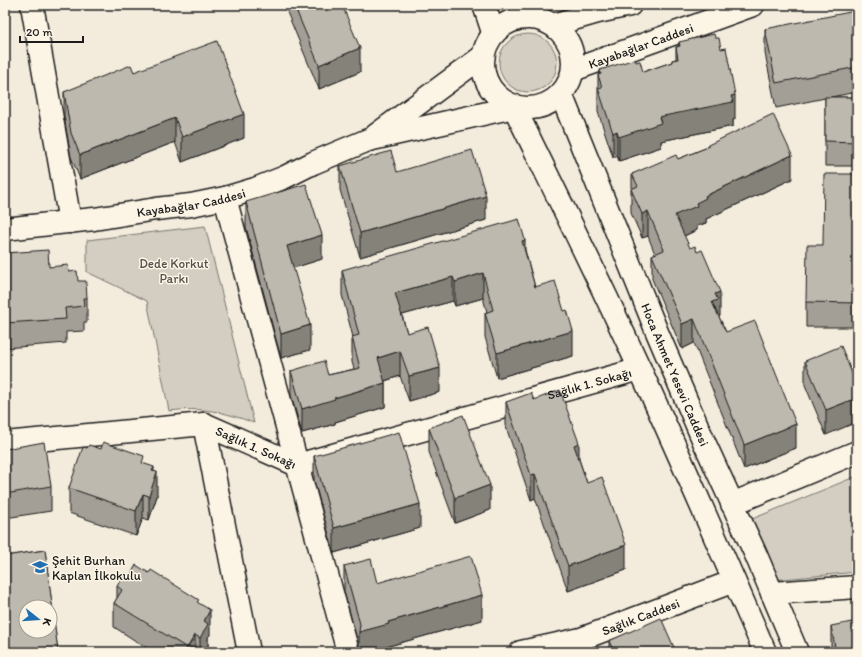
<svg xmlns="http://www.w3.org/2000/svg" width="862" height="657" font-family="Itim,sans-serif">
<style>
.green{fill:#d3cec1;stroke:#78756e}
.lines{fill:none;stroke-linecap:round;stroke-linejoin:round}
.minor-casing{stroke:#1c1c1c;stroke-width:25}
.major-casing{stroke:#1c1c1c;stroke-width:25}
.minor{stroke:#fcf5e5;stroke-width:22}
.major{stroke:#fcf5e5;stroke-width:22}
.wall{fill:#a39f96;stroke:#1c1c1c}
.shaded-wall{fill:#85827a;stroke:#1c1c1c}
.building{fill:#beb9ae;stroke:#1c1c1c;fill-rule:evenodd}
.labels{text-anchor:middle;stroke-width:3;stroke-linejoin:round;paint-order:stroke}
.street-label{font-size:13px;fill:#1c1c1c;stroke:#fcf5e5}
.park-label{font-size:13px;fill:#53514e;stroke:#fcf5e5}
.poi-label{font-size:13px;fill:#1c1c1c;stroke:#fcf5e5;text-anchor:start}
</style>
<rect width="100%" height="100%" fill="#f3ecdd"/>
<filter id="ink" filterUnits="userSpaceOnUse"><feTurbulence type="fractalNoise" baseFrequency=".025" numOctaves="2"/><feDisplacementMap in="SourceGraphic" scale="8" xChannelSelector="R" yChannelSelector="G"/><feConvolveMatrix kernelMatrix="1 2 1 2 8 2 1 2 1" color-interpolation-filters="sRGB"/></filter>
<g filter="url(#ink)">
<path class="green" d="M499 63a29 29 0 1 1 58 0a29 29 0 1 1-58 0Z
M 205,226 L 254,423 C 222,411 202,407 169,411 L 147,301 L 87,272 L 87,240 Z
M 857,476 L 857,572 L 772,580 L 740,524 Z"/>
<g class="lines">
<g class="minor-casing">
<g id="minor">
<path d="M 32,5 L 70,222"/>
<path d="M 553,25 L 598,12 L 630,5"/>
<path id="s1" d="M 573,70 L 753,5"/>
<path d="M 376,135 L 483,56"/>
<path d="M 225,198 L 348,652"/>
<path id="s2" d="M 5,229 L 94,219 L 156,209 L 191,205 L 225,198 L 255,189 L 285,177 L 313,163 L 368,140 L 514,107"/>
<path d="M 204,424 L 249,652"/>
<path id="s3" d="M 5,443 L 204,424 L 297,465 L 640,369"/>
<path d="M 732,504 L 857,452"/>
<path d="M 772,593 L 857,587"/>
<path id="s4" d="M 521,652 L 581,639 L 734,581"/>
</g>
</g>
<g class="major-casing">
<g id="major">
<path d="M 484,5 L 493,32"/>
<circle cx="528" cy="63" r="45"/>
<path id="s5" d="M 561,94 L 657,332 L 705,444 L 756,555 L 797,652"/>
<path d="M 514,107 C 554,189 595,271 633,354 C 679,453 722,553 765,652"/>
</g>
</g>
<use href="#minor" class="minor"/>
<use href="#major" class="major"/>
</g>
<path class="wall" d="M 284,5 L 342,5 L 360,72 L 319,89 Z
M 857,20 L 857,92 L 831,97 L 857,97 L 857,166 L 825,166 L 825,98 L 776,108 L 765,53 L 765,29 Z
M 679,42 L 735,119 L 733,120 L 733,126 L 661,141 L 661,147 L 619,161 L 617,156 L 613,157 L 598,112 L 598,75 L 600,75 L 600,70 L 636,62 L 643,72 L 672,62 L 672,60 L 676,59 L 676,47 L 679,46 Z
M 134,72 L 244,138 L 182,162 L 175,142 L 80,179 L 71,157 L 64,116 L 64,92 Z
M 708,145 L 792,179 L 706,219 L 706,223 L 697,226 L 697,230 L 684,236 L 720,316 L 719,317 L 726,332 L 796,448 L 744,469 L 694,343 L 682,349 L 652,279 L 652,255 L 655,254 L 648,236 L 642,238 L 631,213 L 631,189 L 632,188 L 632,174 L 678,159 L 708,147 Z
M 340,166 L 397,172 L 486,220 L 360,257 L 340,190 Z
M 857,174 L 857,327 L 806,327 L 806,302 L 823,245 Z
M 246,202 L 322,259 L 293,268 L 310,350 L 281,358 L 246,227 Z
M 525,250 L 535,287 L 573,356 L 497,378 L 485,337 L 485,313 L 487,312 L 483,298 L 455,306 L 453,301 L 402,315 L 407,333 L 440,392 L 409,401 L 400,376 L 385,381 L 385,407 L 335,422 L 335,424 L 302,433 L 291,395 L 291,371 L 328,375 L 354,369 L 352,362 L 352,337 L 353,337 L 342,295 L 342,270 Z
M 5,253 L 49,267 L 69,272 L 78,281 L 87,298 L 87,322 L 84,322 L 84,331 L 66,332 L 66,343 L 5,348 Z
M 805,361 L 857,386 L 826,435 L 805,385 Z
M 534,400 L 579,459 L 587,483 L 626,570 L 568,591 L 535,498 L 531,500 L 506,427 L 506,402 Z
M 429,428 L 490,510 L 455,523 L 429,452 Z
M 87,448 L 144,464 L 154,471 L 157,496 L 149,520 L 143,518 L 136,536 L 69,513 L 69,488 Z
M 5,449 L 51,486 L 51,511 L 5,518 Z
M 314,456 L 420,528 L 334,553 L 314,480 Z
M 45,550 L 58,652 L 6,652 L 5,646 L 5,556 Z
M 344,566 L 377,583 L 482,620 L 389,646 L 389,648 L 359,652 L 359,646 L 344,591 Z
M 149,573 L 199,604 L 210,635 L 208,637 L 208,648 L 206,652 L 153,652 L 114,627 L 114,603 L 117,598 L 117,586 L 130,576 Z
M 831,626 L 857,652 L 831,652 Z
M 609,641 L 676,652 L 609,652 Z"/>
<path class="shaded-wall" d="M 360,48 L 360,72 L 319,89 L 319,65 Z
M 735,95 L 735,119 L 733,120 L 733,126 L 661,141 L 661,147 L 619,161 L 619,137 L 659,117 Z
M 244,114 L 244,138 L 182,162 L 182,137 Z
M 175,118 L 175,142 L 80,179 L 80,155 Z
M 617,131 L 617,156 L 613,157 L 613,133 Z
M 792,155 L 792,179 L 706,219 L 706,223 L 697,226 L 697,230 L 675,240 L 675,215 L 696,203 L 705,196 Z
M 486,196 L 486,220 L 360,257 L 360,233 Z
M 648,211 L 648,236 L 642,238 L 642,214 Z
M 322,235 L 322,259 L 287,270 L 287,246 Z
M 525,240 L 525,265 L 522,241 Z
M 483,273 L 483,298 L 455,306 L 455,282 Z
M 453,277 L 453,301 L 395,317 L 395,293 Z
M 720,292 L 720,316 L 718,317 L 712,302 L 715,294 Z
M 694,319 L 694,343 L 682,349 L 682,324 Z
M 310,325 L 310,350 L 281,358 L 281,334 Z
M 573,331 L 573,356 L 497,378 L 497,353 Z
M 400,351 L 400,376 L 378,383 L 378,358 Z
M 440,368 L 440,392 L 409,401 L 409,376 Z
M 385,383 L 385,407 L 335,422 L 335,424 L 302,433 L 302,409 L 334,398 Z
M 857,398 L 857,422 L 826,435 L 826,410 Z
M 796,424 L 796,448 L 744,469 L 744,445 Z
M 579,443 L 579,468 L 574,445 Z
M 154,467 L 154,480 L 157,472 L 157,496 L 149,520 L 149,496 L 152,471 Z
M 535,474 L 535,498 L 531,500 L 531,475 Z
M 490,485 L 490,510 L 455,523 L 455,498 Z
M 143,494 L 143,518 L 136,536 L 136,511 Z
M 420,504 L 420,528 L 334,553 L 334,528 Z
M 626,545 L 626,570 L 568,591 L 568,566 Z
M 482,595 L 482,620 L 389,646 L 389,648 L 375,652 L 359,652 L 359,632 L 388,622 Z
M 210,610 L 210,635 L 208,637 L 208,648 L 206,652 L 200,652 L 200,638 L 204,621 Z
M 195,635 L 195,652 L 187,652 L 187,648 Z"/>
<path class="building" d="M 294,5 L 342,5 L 360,48 L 319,65 Z
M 855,11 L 857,20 L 857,67 L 776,83 L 765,29 Z
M 714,34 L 715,38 L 719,38 L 721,49 L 726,48 L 735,95 L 731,96 L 733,102 L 659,117 L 661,123 L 619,137 L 617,131 L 613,133 L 598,88 L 602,87 L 598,75 L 601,74 L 600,70 L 635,59 L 636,62 L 640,61 L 643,72 L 672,62 L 672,60 L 678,59 L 676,47 L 680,46 L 679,42 Z
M 217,41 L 244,114 L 182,137 L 175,118 L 80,155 L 71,133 L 64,92 L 131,65 L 134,72 Z
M 825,97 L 857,97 L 857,142 L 825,141 Z
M 773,114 L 792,155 L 705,196 L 706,198 L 696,203 L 697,206 L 675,215 L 690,248 L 695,246 L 697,252 L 702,250 L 720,292 L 715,294 L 718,300 L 712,302 L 726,332 L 755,321 L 796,424 L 744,445 L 694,319 L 682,324 L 652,255 L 664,250 L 648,211 L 642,214 L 631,189 L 638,186 L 632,174 L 676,155 L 678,159 L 708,147 L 708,145 Z
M 472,150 L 486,196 L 360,233 L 340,166 L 391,151 L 397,172 Z
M 824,174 L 857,174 L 857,303 L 806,302 L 807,245 L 823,245 Z
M 306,184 L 322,235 L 287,246 L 310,325 L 281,334 L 246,202 Z
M 519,219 L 525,240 L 522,241 L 535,287 L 555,281 L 564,311 L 567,310 L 573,331 L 497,353 L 485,313 L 493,310 L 483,273 L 455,282 L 453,277 L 395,293 L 407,333 L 428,327 L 440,368 L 409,376 L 400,351 L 378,358 L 385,383 L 334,398 L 335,399 L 302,409 L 291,371 L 324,361 L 328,375 L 360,368 L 352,337 L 359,335 L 342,270 Z
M 48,250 L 49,267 L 68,265 L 69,272 L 77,271 L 78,281 L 86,281 L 87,298 L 83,298 L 84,306 L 65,308 L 66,319 L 5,323 L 5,253 Z
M 841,346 L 857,386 L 857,398 L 826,410 L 805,361 Z
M 560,390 L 579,443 L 574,445 L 587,483 L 602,477 L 626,545 L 568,566 L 535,474 L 531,475 L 506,402 L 531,393 L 534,400 Z
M 463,415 L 490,485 L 455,498 L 429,428 Z
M 399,432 L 420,504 L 334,528 L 314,456 Z
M 44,442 L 51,486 L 5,494 L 5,449 Z
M 103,442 L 144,456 L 142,463 L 154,467 L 152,471 L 157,472 L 149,496 L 143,494 L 136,511 L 69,488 L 83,447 L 87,448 L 89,445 L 101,449 Z
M 45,550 L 58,651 L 50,652 L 8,652 L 5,632 L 5,556 ZM 26,607 L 50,607 L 50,631 L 26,631 Z
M 471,556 L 482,595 L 388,622 L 389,624 L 359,632 L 360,624 L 344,566 L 371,559 L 377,583 Z
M 136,565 L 149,573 L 151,570 L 199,600 L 197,602 L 210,610 L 204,621 L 208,624 L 200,638 L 195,635 L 187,648 L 114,603 L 122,590 L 117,586 L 125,573 L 130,576 Z
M 661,618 L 676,652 L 614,652 L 609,641 Z
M 857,621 L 857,652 L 836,652 L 831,626 Z"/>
</g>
<defs>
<g id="school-bare" transform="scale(1.2)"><path d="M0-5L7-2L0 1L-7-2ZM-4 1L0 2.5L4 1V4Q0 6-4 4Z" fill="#1f6fb2" stroke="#fcf5e5" stroke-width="2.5" paint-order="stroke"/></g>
</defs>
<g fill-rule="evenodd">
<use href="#school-bare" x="40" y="567"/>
</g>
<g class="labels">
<g class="street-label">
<text dy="5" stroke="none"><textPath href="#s1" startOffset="72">Kayabağlar Caddesi</textPath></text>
<text dy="5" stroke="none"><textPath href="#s2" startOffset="188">Kayabağlar Caddesi</textPath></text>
<text dy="5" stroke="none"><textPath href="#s5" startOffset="303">Hoca Ahmet Yesevi Caddesi</textPath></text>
<text dy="5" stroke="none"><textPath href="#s3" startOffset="605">Sağlık 1. Sokağı</textPath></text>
<text dy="5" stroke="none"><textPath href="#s3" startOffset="257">Sağlık 1. Sokağı</textPath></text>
<text dy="5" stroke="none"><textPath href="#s4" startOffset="125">Sağlık Caddesi</textPath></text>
</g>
<g class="park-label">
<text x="174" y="268">Dede Korkut<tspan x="174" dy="15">Parkı</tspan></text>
</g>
<g class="poi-label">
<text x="52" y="565">Şehit Burhan<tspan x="52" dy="15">Kaplan İlkokulu</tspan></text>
</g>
</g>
<rect width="862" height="657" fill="none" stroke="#fcf5e5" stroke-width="20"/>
<rect x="10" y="10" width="842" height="637" fill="none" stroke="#1c1c1c" stroke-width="1.5" filter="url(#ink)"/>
<g transform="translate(38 619) rotate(107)"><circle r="19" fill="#fcf5e5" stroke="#a29e95"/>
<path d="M0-3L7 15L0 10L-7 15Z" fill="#1f6fb2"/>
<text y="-6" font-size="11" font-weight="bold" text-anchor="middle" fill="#1c1c1c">K</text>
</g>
<path d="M20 36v6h63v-6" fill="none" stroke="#1c1c1c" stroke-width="2"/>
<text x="26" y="36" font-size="12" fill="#1c1c1c" stroke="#fcf5e5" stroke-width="3" paint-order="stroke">20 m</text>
</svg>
